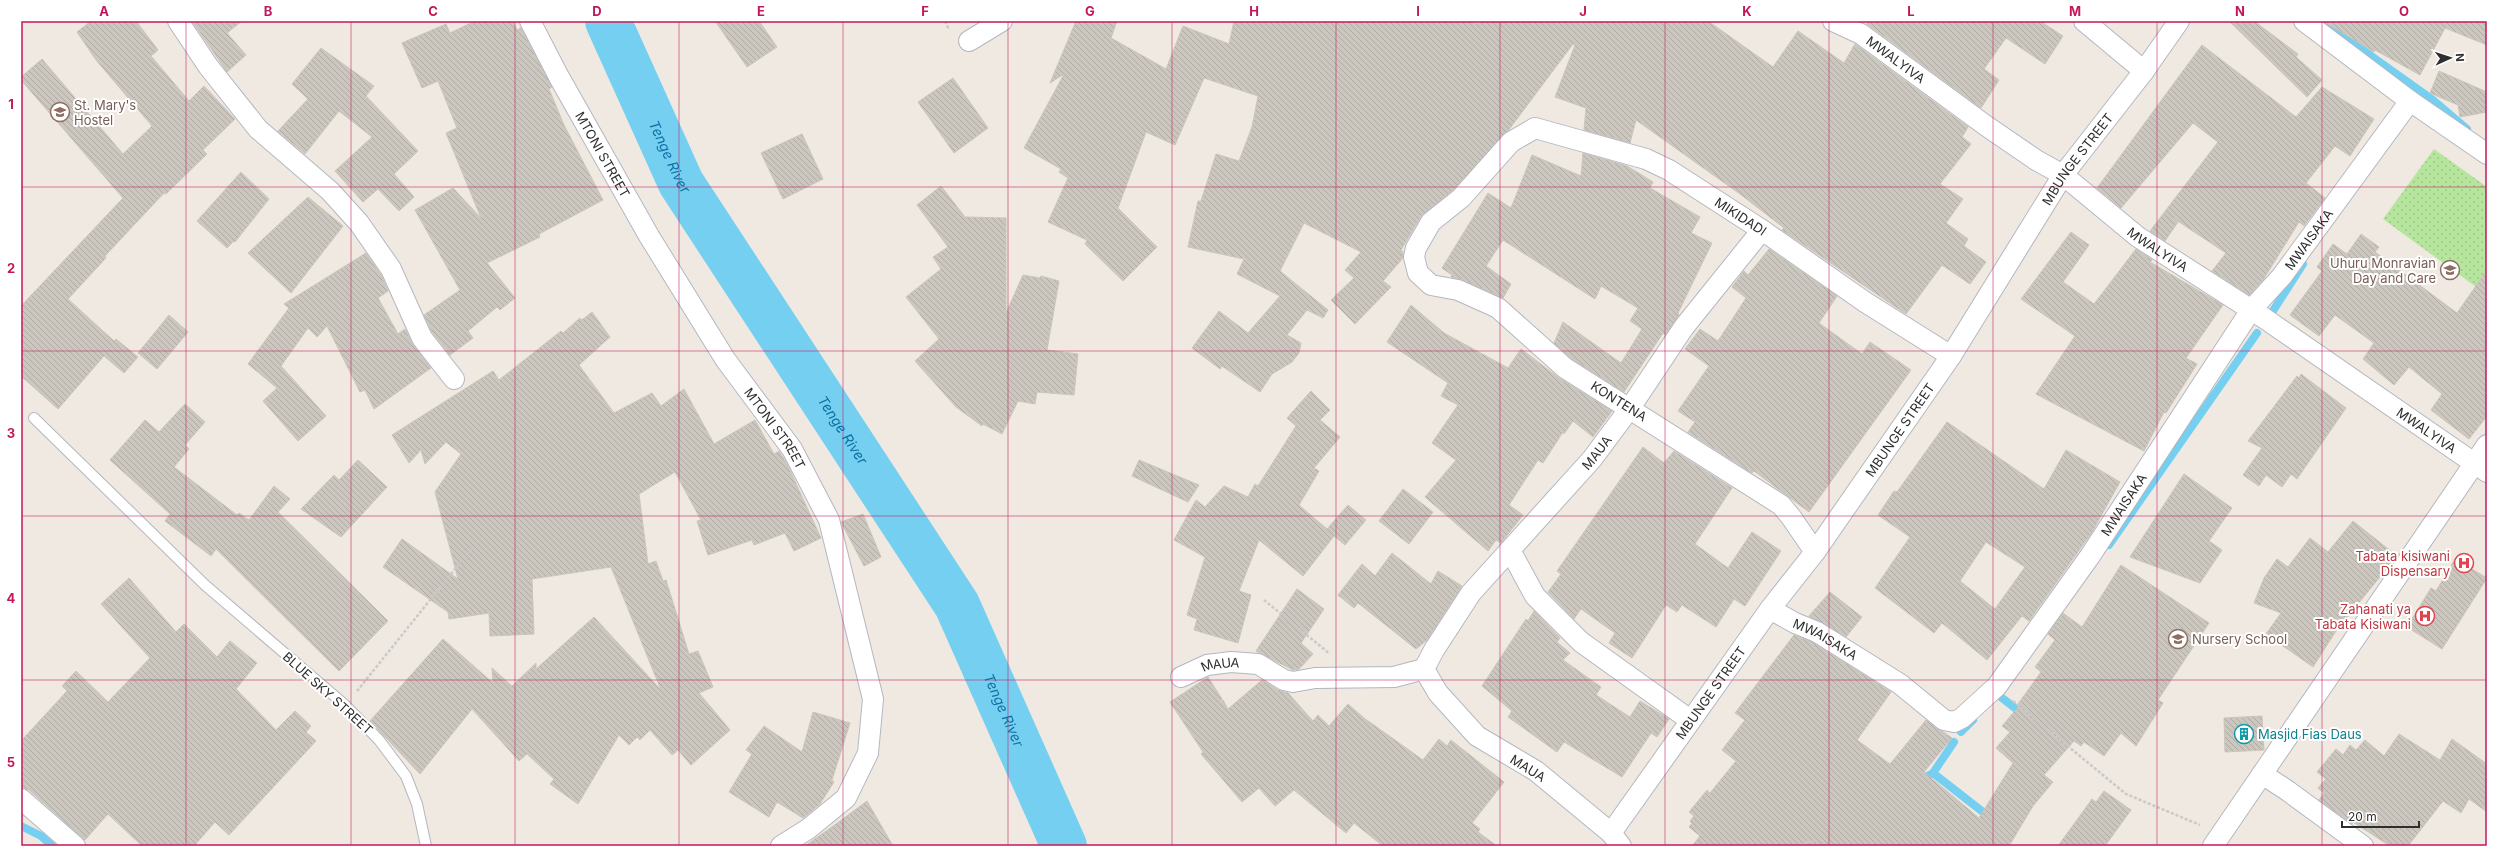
<svg xmlns="http://www.w3.org/2000/svg" width="2508" height="867" font-family="Inter,sans-serif">
<style>
.green{fill:url(#green-dots)}
.lines{fill:none;stroke-linecap:round;stroke-linejoin:round}
.stream{stroke:#75cff0;stroke-width:8}
.river{stroke:#75cff0;stroke-width:46}
.building{fill:url(#building-back-hatch);stroke:#cbc5ba;fill-rule:evenodd}
.lane-casing{stroke:#b4b7c1;stroke-width:12}
.street-casing{stroke:#b4b7c1;stroke-width:22}
.path{stroke:#c9c9c9;stroke-width:2.5;stroke-dasharray:3 2;stroke-linecap:butt}
.lane{stroke:#fff;stroke-width:10}
.street{stroke:#fff;stroke-width:20}
.grid{fill:none;stroke:#c2185b;stroke-width:1;stroke-opacity:0.55}
.labels{text-anchor:middle;stroke-width:4;stroke-linejoin:round;paint-order:stroke}
.street-label{font-size:13px;fill:#2e2e2e;stroke:#fff}
.education-label{font-size:13px;fill:#785e54;stroke:#fff;text-anchor:start}
.health-label{font-size:13px;fill:#be3a42;stroke:#fff;text-anchor:end}
.culture-label{font-size:13px;fill:#0d838f;stroke:#fff;text-anchor:start}
.water-label{font-size:14px;font-style:italic;fill:#0d6fa3;stroke:#fff}
.neatline{fill:none;stroke:#c2185b;stroke-width:1.5}
.grid-label{font-size:13px;text-anchor:middle;font-weight:bold;fill:#c2185b}
</style>
<defs>
<pattern id="green-dots" width="8" height="8" patternUnits="userSpaceOnUse"><rect width="8" height="8" fill="#b6e59e"/><path d="M2 2h.1M6 6h.1" fill="none" stroke="#9dc588" stroke-width="1.8" stroke-linecap="round"/></pattern>
<pattern id="building-back-hatch" width="6" height="6" patternUnits="userSpaceOnUse"><rect width="6" height="6" fill="#cbc7bf"/><path d="M-1 5l2 2M0 0l6 6M5-1l2 2" fill="none" stroke="#afaba4"/></pattern>
</defs>
<rect width="100%" height="100%" fill="#efe9e1"/>
<path class="green" d="M 2434,149 L 2487,187 L 2487,295 L 2383,219 Z"/>
<g class="lines">
<path class="stream" d="M 2322,21 L 2433,100 L 2467,129
M 2271,314 L 2303,264
M 2109,545 L 2257,333
M 1997,694 L 2024,715
M 1961,732 L 1973,720
M 1933,773 L 1983,812
M 1919,781 L 1933,773 L 1954,742
M 21,826 L 41,836 L 52,846"/>
<path class="river" id="s1" d="M 608,21 L 681,183 L 957,605 L 1064,846"/>
</g>
<path class="building" d="M 91,21 L 136,21 L 158,50 L 151,56 L 189,101 L 204,86 L 235,119 L 203,150 L 207,154 L 166,194 L 164,193 L 105,256 L 106,258 L 68,299 L 114,341 L 116,339 L 138,357 L 124,373 L 104,356 L 58,409 L 21,376 L 21,306 L 123,198 L 21,80 L 21,77 L 42,59 L 123,154 L 152,126 L 96,60 L 77,32 Z
M 192,21 L 242,21 L 227,33 L 246,55 L 227,72 Z
M 475,21 L 513,21 L 517,30 L 521,28 L 552,87 L 549,89 L 564,125 L 603,200 L 539,234 L 540,237 L 487,263 L 515,298 L 500,310 L 497,307 L 468,331 L 473,338 L 450,355 L 432,332 L 424,315 L 460,290 L 415,210 L 453,188 L 481,218 L 446,133 L 457,128 L 438,81 L 422,88 L 402,43 L 446,24 L 450,33 Z
M 715,21 L 759,21 L 777,47 L 747,67 Z
M 1076,21 L 1117,21 L 1111,38 L 1166,69 L 1183,26 L 1229,44 L 1234,21 L 1459,21 L 1480,24 L 1481,21 L 1708,21 L 1773,67 L 1798,31 L 1844,63 L 1855,44 L 1968,127 L 1962,137 L 1971,144 L 1940,184 L 1963,199 L 1946,223 L 1968,239 L 1964,246 L 1986,262 L 1970,284 L 1942,265 L 1906,314 L 1782,230 L 1784,228 L 1740,194 L 1636,120 L 1630,143 L 1584,130 L 1586,108 L 1555,97 L 1575,45 L 1573,44 L 1508,131 L 1453,190 L 1421,216 L 1401,250 L 1403,252 L 1403,258 L 1383,281 L 1391,287 L 1355,324 L 1331,300 L 1354,278 L 1345,270 L 1361,252 L 1304,223 L 1280,271 L 1328,310 L 1323,318 L 1307,310 L 1287,335 L 1301,343 L 1299,353 L 1292,362 L 1272,374 L 1260,392 L 1222,366 L 1220,369 L 1192,348 L 1219,311 L 1248,333 L 1280,296 L 1237,274 L 1244,259 L 1188,247 L 1198,201 L 1201,201 L 1216,154 L 1239,161 L 1252,127 L 1258,96 L 1204,78 L 1175,145 L 1146,132 L 1118,208 L 1157,247 L 1123,281 L 1085,244 L 1087,240 L 1048,222 L 1068,178 L 1059,172 L 1061,169 L 1024,148 L 1064,74 L 1050,83 Z
M 1868,21 L 2040,21 L 2063,36 L 2045,64 L 2006,38 L 1984,69 L 1999,80 L 1981,108 L 1867,24 Z
M 2229,21 L 2254,21 L 2298,54 L 2296,57 L 2322,80 L 2307,97 Z
M 2323,21 L 2487,21 L 2487,45 L 2445,28 L 2420,75 L 2375,50 L 2374,52 Z
M 2202,45 L 2296,117 L 2322,87 L 2374,119 L 2350,156 L 2335,146 L 2306,183 L 2325,198 L 2304,226 L 2299,222 L 2263,280 L 2249,295 L 2212,271 L 2226,253 L 2167,214 L 2178,222 L 2165,241 L 2150,231 L 2218,142 L 2193,123 L 2121,208 L 2097,188 Z
M 321,48 L 374,86 L 366,96 L 418,151 L 394,174 L 414,197 L 399,211 L 378,189 L 363,202 L 335,171 L 372,137 L 339,111 L 305,154 L 278,131 L 308,99 L 292,84 Z
M 2439,71 L 2487,92 L 2487,112 L 2460,117 L 2458,105 L 2430,93 Z
M 953,78 L 988,128 L 954,153 L 918,102 Z
M 802,134 L 823,179 L 783,199 L 761,153 Z
M 1583,153 L 1627,166 L 1653,182 L 1650,188 L 1700,217 L 1691,233 L 1712,243 L 1678,313 L 1679,315 L 1665,335 L 1663,333 L 1624,392 L 1572,359 L 1554,343 L 1563,322 L 1621,363 L 1642,329 L 1630,321 L 1638,308 L 1601,286 L 1595,299 L 1503,240 L 1486,266 L 1511,284 L 1503,298 L 1463,280 L 1451,277 L 1452,275 L 1442,268 L 1488,193 L 1511,208 L 1532,155 L 1581,176 Z
M 241,172 L 269,199 L 235,242 L 234,241 L 227,248 L 197,221 Z
M 941,186 L 965,217 L 1006,218 L 1006,313 L 1023,275 L 1040,278 L 1041,276 L 1059,281 L 1047,350 L 1078,354 L 1074,395 L 1037,392 L 1035,404 L 1018,401 L 1002,434 L 983,424 L 982,426 L 956,407 L 915,361 L 939,339 L 906,297 L 941,269 L 933,257 L 948,247 L 917,205 Z
M 308,197 L 343,226 L 291,293 L 248,253 Z
M 2071,232 L 2089,245 L 2063,282 L 2094,304 L 2136,249 L 2152,260 L 2150,262 L 2223,305 L 2186,358 L 2197,364 L 2166,413 L 2164,412 L 2144,451 L 2036,394 L 2075,336 L 2021,299 Z
M 2361,234 L 2379,247 L 2375,252 L 2457,313 L 2487,270 L 2487,416 L 2469,439 L 2431,410 L 2442,394 L 2409,367 L 2394,385 L 2363,359 L 2374,343 L 2335,315 L 2319,336 L 2290,315 L 2322,271 L 2317,267 L 2333,244 L 2347,254 Z
M 1769,249 L 1837,296 L 1819,323 L 1862,354 L 1870,342 L 1911,370 L 1809,512 L 1754,471 L 1752,473 L 1688,432 L 1695,422 L 1678,411 L 1709,366 L 1685,349 L 1700,329 L 1718,341 L 1746,298 L 1732,287 L 1744,271 L 1748,275 Z
M 366,253 L 381,275 L 388,291 L 378,298 L 398,334 L 405,329 L 413,345 L 431,368 L 374,409 L 365,390 L 360,392 L 327,326 L 317,337 L 308,328 L 281,366 L 326,416 L 298,441 L 263,401 L 277,388 L 248,364 L 289,308 L 284,304 Z
M 1411,305 L 1444,333 L 1508,368 L 1521,349 L 1559,378 L 1612,411 L 1593,437 L 1573,421 L 1564,434 L 1563,432 L 1543,463 L 1538,460 L 1509,505 L 1523,515 L 1501,543 L 1496,540 L 1488,551 L 1425,497 L 1456,460 L 1432,443 L 1458,405 L 1441,396 L 1448,383 L 1387,342 Z
M 592,312 L 610,337 L 579,365 L 614,413 L 652,393 L 661,406 L 684,389 L 714,444 L 755,420 L 774,454 L 779,451 L 787,464 L 821,538 L 794,551 L 785,533 L 754,545 L 752,540 L 708,555 L 697,521 L 701,520 L 675,472 L 639,494 L 648,564 L 656,561 L 663,581 L 666,580 L 689,654 L 698,651 L 713,687 L 699,693 L 730,730 L 691,765 L 678,750 L 672,755 L 650,730 L 640,740 L 637,737 L 629,745 L 619,735 L 578,804 L 550,784 L 554,779 L 527,754 L 519,761 L 472,709 L 420,774 L 370,721 L 443,639 L 493,683 L 492,668 L 512,686 L 536,663 L 536,669 L 594,617 L 661,690 L 611,567 L 532,579 L 534,634 L 490,636 L 489,613 L 449,619 L 448,612 L 383,567 L 402,539 L 458,579 L 435,492 L 461,454 L 446,442 L 425,464 L 421,450 L 409,463 L 392,435 L 493,371 L 499,380 L 561,331 L 563,333 L 580,318 L 582,320 Z
M 169,315 L 188,332 L 157,369 L 138,353 Z
M 2301,374 L 2346,408 L 2297,479 L 2291,474 L 2282,487 L 2266,475 L 2259,486 L 2243,475 L 2262,448 L 2248,441 L 2297,376 L 2299,378 Z
M 1311,391 L 1330,410 L 1320,420 L 1340,437 L 1314,468 L 1319,471 L 1299,505 L 1327,529 L 1348,505 L 1366,520 L 1345,545 L 1334,536 L 1303,576 L 1259,540 L 1239,591 L 1251,595 L 1238,643 L 1194,630 L 1197,619 L 1187,615 L 1205,557 L 1174,540 L 1196,500 L 1205,507 L 1224,486 L 1248,497 L 1255,484 L 1258,486 L 1296,426 L 1287,418 Z
M 185,404 L 205,422 L 185,445 L 189,449 L 174,467 L 237,515 L 239,513 L 249,520 L 274,486 L 290,499 L 278,512 L 388,621 L 339,671 L 216,549 L 211,556 L 165,521 L 170,514 L 110,460 L 145,420 L 159,432 Z
M 1947,422 L 2044,489 L 2066,450 L 2120,482 L 2092,532 L 2029,621 L 2022,616 L 1987,660 L 1942,623 L 1934,633 L 1875,588 L 1910,537 L 1878,515 L 1894,491 L 1897,492 ZM 1986,542 L 2025,567 L 1995,609 L 1960,581 Z
M 1643,447 L 1664,463 L 1674,451 L 1732,488 L 1695,544 L 1728,568 L 1752,532 L 1781,551 L 1745,606 L 1734,599 L 1716,627 L 1682,605 L 1677,612 L 1666,605 L 1632,658 L 1609,643 L 1615,633 L 1581,609 L 1574,619 L 1548,592 L 1561,574 L 1557,571 Z
M 358,460 L 387,487 L 341,537 L 301,509 L 334,475 L 339,480 Z
M 1139,460 L 1199,485 L 1188,502 L 1132,476 Z
M 2184,474 L 2232,508 L 2209,541 L 2222,550 L 2200,583 L 2130,557 Z
M 1403,489 L 1433,512 L 1409,544 L 1379,521 Z
M 863,514 L 881,557 L 864,566 L 841,522 Z
M 2353,521 L 2397,556 L 2336,631 L 2313,667 L 2266,634 L 2281,613 L 2254,603 L 2264,578 L 2277,559 L 2288,567 L 2310,538 L 2328,552 Z
M 1392,553 L 1431,584 L 1438,571 L 1462,586 L 1427,640 L 1416,649 L 1358,603 L 1354,608 L 1338,595 L 1362,564 L 1375,576 Z
M 2455,559 L 2487,578 L 2442,649 L 2407,627 L 2431,588 L 2436,591 Z
M 2121,565 L 2209,623 L 2158,700 L 2163,703 L 2136,746 L 2121,733 L 2104,756 L 2084,742 L 2081,746 L 2074,741 L 2044,775 L 2053,782 L 2033,806 L 2009,846 L 1692,846 L 1700,836 L 1689,827 L 1692,823 L 1690,821 L 1694,816 L 1689,812 L 1707,790 L 1710,793 L 1736,761 L 1722,750 L 1745,720 L 1735,713 L 1794,635 L 1812,642 L 1891,692 L 1857,740 L 1890,764 L 1926,720 L 1952,738 L 1924,772 L 1979,818 L 2013,763 L 1996,748 L 2010,732 L 2002,726 L 2020,705 L 2018,704 L 2041,672 L 2035,667 L 2055,640 L 2048,634 L 2063,613 L 2082,627 Z
M 129,578 L 176,632 L 184,624 L 217,657 L 230,641 L 257,663 L 236,689 L 276,730 L 295,711 L 311,726 L 306,732 L 316,741 L 229,835 L 215,822 L 194,846 L 142,846 L 108,814 L 85,840 L 29,790 L 21,788 L 21,741 L 67,691 L 62,686 L 76,671 L 108,702 L 150,658 L 101,604 Z
M 1297,589 L 1324,609 L 1301,643 L 1313,654 L 1299,669 L 1293,670 L 1256,651 Z
M 1830,592 L 1862,617 L 1846,637 L 1809,616 Z
M 1534,611 L 1560,638 L 1557,642 L 1570,653 L 1563,660 L 1601,687 L 1596,695 L 1630,717 L 1640,701 L 1669,719 L 1657,737 L 1651,733 L 1622,777 L 1564,742 L 1557,752 L 1508,717 L 1512,711 L 1482,686 L 1526,619 L 1528,621 Z
M 1208,677 L 1222,699 L 1220,704 L 1223,700 L 1228,709 L 1262,680 L 1278,690 L 1288,693 L 1313,721 L 1318,715 L 1329,726 L 1348,704 L 1364,718 L 1423,760 L 1439,739 L 1447,746 L 1451,740 L 1504,782 L 1472,823 L 1480,829 L 1478,832 L 1497,846 L 1383,846 L 1354,823 L 1346,833 L 1294,790 L 1275,806 L 1259,788 L 1242,802 L 1201,754 L 1203,752 L 1170,702 Z
M 813,712 L 850,723 L 832,780 L 834,782 L 820,804 L 803,818 L 777,802 L 769,817 L 729,792 L 752,754 L 746,750 L 764,726 L 802,752 Z
M 2262,716 L 2264,750 L 2225,752 L 2224,718 Z
M 2399,734 L 2440,760 L 2452,739 L 2487,764 L 2487,812 L 2469,799 L 2461,813 L 2443,801 L 2408,846 L 2390,846 L 2353,822 L 2352,824 L 2319,800 L 2324,793 L 2318,788 L 2326,779 L 2317,772 L 2336,749 L 2343,755 L 2350,745 L 2356,750 L 2365,740 L 2384,756 Z
M 2104,791 L 2131,810 L 2105,846 L 2058,846 L 2092,799 L 2096,802 Z
M 867,801 L 893,846 L 805,846 L 836,824 Z"/>
<g class="lines">
<g class="lane-casing">
<path id="lane" d="M 34,418 L 205,585 L 345,705 L 379,740 L 406,776 L 417,804 L 426,846"/>
</g>
<g class="street-casing">
<g id="street">
<path d="M 178,21 L 208,66 L 258,129 L 330,191 L 359,223 L 391,269 L 422,338 L 454,379"/>
<path id="s2" d="M 530,21 L 559,77 L 649,236 L 725,359 L 792,449 L 829,520 L 873,699 L 868,753 L 846,798 L 808,829 L 781,846"/>
<path id="s3" d="M 1833,21 L 1861,34 L 1985,125 L 2036,160 L 2063,175 L 2138,237 L 2264,318 L 2487,472"/>
<path d="M 2084,21 L 2144,71"/>
<path d="M 2304,21 L 2410,101 L 2487,154"/>
<path d="M 969,41 L 1002,21"/>
<path d="M 1510,550 L 1535,596 L 1581,642 L 1690,720"/>
<path id="s4" d="M 1815,552 L 1791,517 L 1781,505 L 1565,368 L 1498,308 L 1458,290 L 1431,285 L 1418,273 L 1414,257 L 1416,248 L 1431,222 L 1461,198 L 1511,142 L 1535,128 L 1646,159 L 1669,170 L 1762,230 L 1865,302 L 1951,356"/>
<path id="s5" d="M 1770,609 L 1795,623 L 1817,632 L 1900,684 L 1944,720 L 1954,722 L 1962,718 L 1997,686 L 2090,556 L 2251,310 L 2282,276 L 2410,101"/>
<path id="s6" d="M 1181,677 L 1207,665 L 1231,662 L 1258,664 L 1284,680 L 1293,682 L 1315,678 L 1394,677 L 1424,669"/>
<path d="M 2262,774 L 2288,791 L 2363,846"/>
<path d="M 21,799 L 75,846"/>
<path id="s7" d="M 1611,833 L 1770,609 L 1815,552 L 1951,356 L 2063,175 L 2144,71 L 2179,21"/>
<path id="s8" d="M 1621,846 L 1611,833 L 1536,771 L 1477,736 L 1438,693 L 1424,669 L 1434,650 L 1471,593 L 1592,459 L 1630,408 L 1684,327 L 1762,230"/>
<path d="M 2213,846 L 2487,445"/>
</g>
</g>
<path class="path" d="M 945,21 L 949,30
M 1264,600 L 1330,654
M 357,691 L 471,549
M 2013,701 L 2126,794 L 2200,825
M 1803,846 L 1806,842 L 1812,842 L 1821,846"/>
<use href="#lane" class="lane"/>
<use href="#street" class="street"/>
</g>
<path class="grid" d="M 186,21 L 186,846M 351,21 L 351,846M 515,21 L 515,846M 679,21 L 679,846M 843,21 L 843,846M 1008,21 L 1008,846M 1172,21 L 1172,846M 1336,21 L 1336,846M 1500,21 L 1500,846M 1665,21 L 1665,846M 1829,21 L 1829,846M 1993,21 L 1993,846M 2157,21 L 2157,846M 2322,21 L 2322,846M 21,187 L 2487,187M 21,351 L 2487,351M 21,516 L 2487,516M 21,680 L 2487,680"/>
<defs>
<g id="school-ring" transform="scale(1)"><circle r="9.5" fill="#fff" stroke="#8d6e63" stroke-width="1.5"/><path d="M0-5L7-2L0 1L-7-2ZM-4 1L0 2.5L4 1V4Q0 6-4 4Z" fill="#8d6e63"/></g>
<g id="hospital-ring" transform="scale(1)"><circle r="9.5" fill="#fff" stroke="#e0444e" stroke-width="1.5"/><path d="M-5-5h3v3.5h4V-5h3V5h-3V1.5h-4V5h-3Z" fill="#e0444e"/></g>
<g id="building-ring" transform="scale(1)"><circle r="9.5" fill="#fff" stroke="#0f9aa8" stroke-width="1.5"/><path d="M-4-6H4V6H1V3H-1V6H-4ZM-2.5-4.3h1.7v1.8h-1.7ZM.8-4.3h1.7v1.8H.8ZM-2.5-1h1.7V.8h-1.7ZM.8-1h1.7V.8H.8Z" fill="#0f9aa8"/></g>
</defs>
<g fill-rule="evenodd">
<use href="#school-ring" x="60" y="112"/>
<use href="#school-ring" x="2450" y="270"/>
<use href="#hospital-ring" x="2464" y="563"/>
<use href="#hospital-ring" x="2425" y="616"/>
<use href="#school-ring" x="2178" y="639"/>
<use href="#building-ring" x="2244" y="734"/>
</g>
<g class="labels">
<g class="street-label">
<text dy="5" stroke="none"><textPath href="#s3" startOffset="74">MWALYIVA</textPath></text>
<text dy="5" stroke="none"><textPath href="#s2" startOffset="152">MTONI STREET</textPath></text>
<text dy="5" stroke="none"><textPath href="#s7" startOffset="820">MBUNGE STREET</textPath></text>
<text dy="5" stroke="none"><textPath href="#s4" startOffset="916">MIKIDADI</textPath></text>
<text dy="5" stroke="none"><textPath href="#s5" startOffset="819">MWAISAKA</textPath></text>
<text dy="5" stroke="none"><textPath href="#s3" startOffset="398">MWALYIVA</textPath></text>
<text transform="translate(1619 401) rotate(32)" y="5">KONTENA</text>
<text dy="5" stroke="none"><textPath href="#s2" startOffset="476">MTONI STREET</textPath></text>
<text dy="5" stroke="none"><textPath href="#s7" startOffset="496">MBUNGE STREET</textPath></text>
<text dy="5" stroke="none"><textPath href="#s3" startOffset="722">MWALYIVA</textPath></text>
<text dy="5" stroke="none"><textPath href="#s8" startOffset="546">MAUA</textPath></text>
<text dy="5" stroke="none"><textPath href="#s5" startOffset="495">MWAISAKA</textPath></text>
<text dy="5" stroke="none"><textPath href="#s5" startOffset="63">MWAISAKA</textPath></text>
<text dy="5" stroke="none"><textPath href="#s6" startOffset="42">MAUA</textPath></text>
<text dy="5" stroke="none"><textPath href="#s7" startOffset="172">MBUNGE STREET</textPath></text>
<text transform="translate(328 693) rotate(42)" y="5">BLUE SKY STREET</text>
<text transform="translate(1528 768) rotate(32)" y="5">MAUA</text>
</g>
<g class="education-label">
<text x="74" y="110">St. Mary's<tspan x="74" dy="15">Hostel</tspan></text>
<text x="2436" y="268" text-anchor="end">Uhuru Monravian<tspan x="2436" dy="15">Day and Care</tspan></text>
<text x="2192" y="644">Nursery School</text>
</g>
<g class="health-label">
<text x="2450" y="561">Tabata kisiwani<tspan x="2450" dy="15">Dispensary</tspan></text>
<text x="2411" y="614">Zahanati ya<tspan x="2411" dy="15">Tabata Kisiwani</tspan></text>
</g>
<g class="culture-label">
<text x="2258" y="739">Masjid Fias Daus</text>
</g>
<g class="water-label">
<text dy="5" stroke="none"><textPath href="#s1" startOffset="149">Tenge River</textPath></text>
<text dy="5" stroke="none"><textPath href="#s1" startOffset="473">Tenge River</textPath></text>
<text dy="5" stroke="none"><textPath href="#s1" startOffset="797">Tenge River</textPath></text>
</g>
</g>
<rect width="2508" height="867" fill="none" stroke="#ffffff" stroke-width="44"/>
<g transform="translate(2450 58) rotate(87)" stroke="#ffffff" stroke-width="3" paint-order="stroke">
<path d="M0-3L7 15L0 10L-7 15Z" fill="#2e2e2e"/>
<text y="-6" font-size="11" font-weight="bold" text-anchor="middle" fill="#2e2e2e">N</text>
</g>
<path d="M2342 821v6h77v-6" fill="none" stroke="#2e2e2e" stroke-width="2"/>
<text x="2348" y="821" font-size="12" fill="#2e2e2e" stroke="#ffffff" stroke-width="3" paint-order="stroke">20 m</text>
<rect x="22" y="22" width="2464" height="823" class="neatline"/>
<g class="grid-label">
<text x="104" y="16">A</text>
<text x="268" y="16">B</text>
<text x="433" y="16">C</text>
<text x="597" y="16">D</text>
<text x="761" y="16">E</text>
<text x="925" y="16">F</text>
<text x="1090" y="16">G</text>
<text x="1254" y="16">H</text>
<text x="1418" y="16">I</text>
<text x="1583" y="16">J</text>
<text x="1747" y="16">K</text>
<text x="1911" y="16">L</text>
<text x="2075" y="16">M</text>
<text x="2240" y="16">N</text>
<text x="2404" y="16">O</text>
<text x="11" y="109">1</text>
<text x="11" y="273">2</text>
<text x="11" y="438">3</text>
<text x="11" y="603">4</text>
<text x="11" y="767">5</text>
</g>
</svg>
